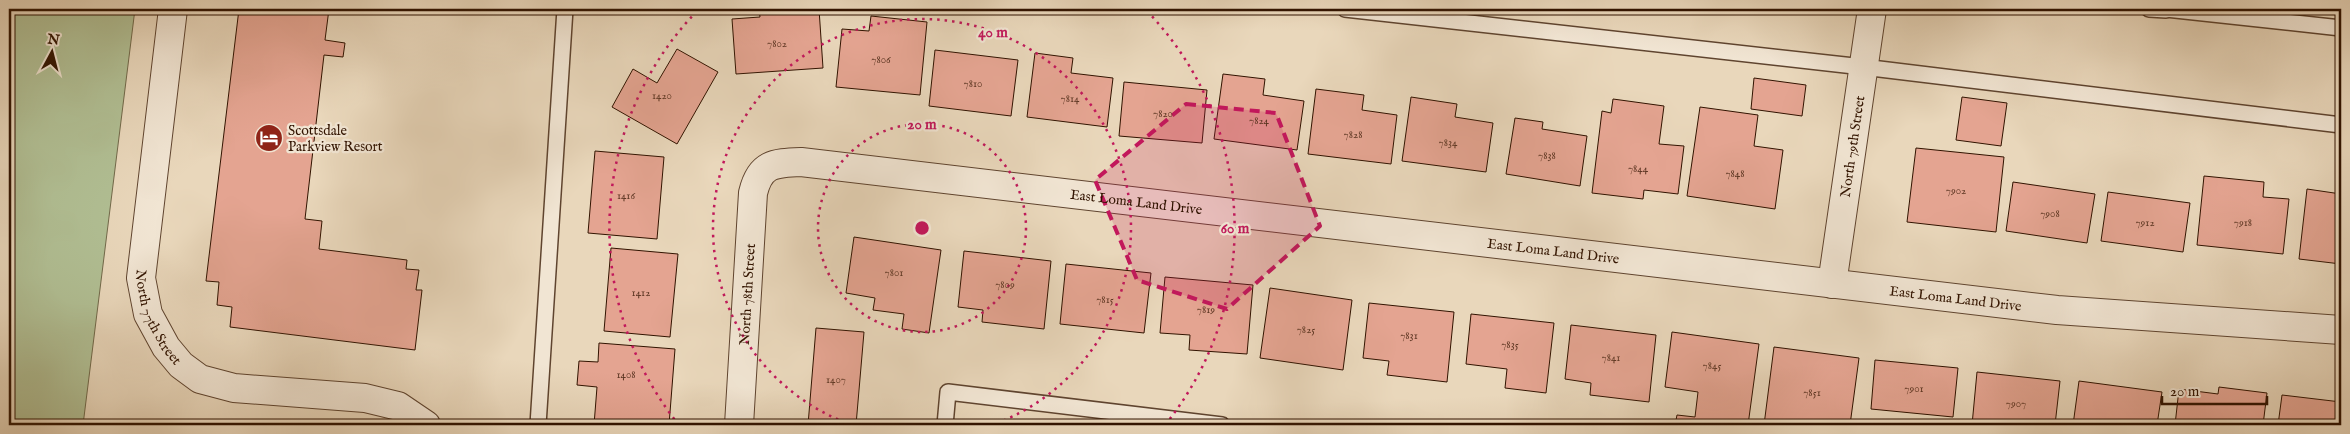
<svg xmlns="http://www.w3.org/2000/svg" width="2350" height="434" font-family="'IM FELL English',serif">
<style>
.green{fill:#b1bf94;stroke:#71694a}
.building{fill:#e4a491;stroke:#311300}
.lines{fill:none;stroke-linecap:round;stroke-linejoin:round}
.lane-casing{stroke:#5f442f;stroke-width:18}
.street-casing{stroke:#5f442f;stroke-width:30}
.lane{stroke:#f1e5d3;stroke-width:15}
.street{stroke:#f1e5d3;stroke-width:28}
.marked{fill:#c2185b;fill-opacity:0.2;stroke:#c2185b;stroke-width:4;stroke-dasharray:10 6;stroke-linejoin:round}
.ring{fill:none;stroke:#c2185b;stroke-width:2.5;stroke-dasharray:2.5 5}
.labels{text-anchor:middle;stroke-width:4.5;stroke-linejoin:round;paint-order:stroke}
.number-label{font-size:11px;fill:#5e3724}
.poi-label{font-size:14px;fill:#311300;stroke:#f1e5d3;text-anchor:start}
.street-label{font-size:14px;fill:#311300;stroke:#f1e5d3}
.centre{fill:#c2185b;stroke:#f1e5d3;stroke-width:2.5}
.ring-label{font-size:15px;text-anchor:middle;font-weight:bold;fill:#c2185b;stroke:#f1e5d3;stroke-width:4.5;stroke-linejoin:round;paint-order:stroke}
</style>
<rect width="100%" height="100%" fill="#e9d7bb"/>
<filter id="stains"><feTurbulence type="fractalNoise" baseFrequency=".004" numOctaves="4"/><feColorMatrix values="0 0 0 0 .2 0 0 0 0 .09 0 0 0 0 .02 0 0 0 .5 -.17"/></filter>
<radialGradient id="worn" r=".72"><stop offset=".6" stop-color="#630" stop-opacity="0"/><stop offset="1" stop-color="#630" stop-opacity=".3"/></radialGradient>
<path class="green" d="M 9,9 L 135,9 L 83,425 L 9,425 Z"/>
<path class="building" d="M 239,9 L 329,9 L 325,40 L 345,43 L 343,57 L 324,55 L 305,219 L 322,221 L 319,249 L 407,260 L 406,269 L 419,270 L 416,290 L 422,290 L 415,350 L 230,327 L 232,307 L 217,305 L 219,282 L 206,281 Z
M 759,9 L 819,9 L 823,68 L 736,74 L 732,19 L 760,17 Z
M 1511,9 L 1545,9 L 1545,13 Z
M 871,16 L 927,22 L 920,95 L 836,87 L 842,29 L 869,31 Z
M 677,49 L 718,72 L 677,144 L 612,107 L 633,69 L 657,83 Z
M 935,50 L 1018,60 L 1011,116 L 929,106 Z
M 1035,53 L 1073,58 L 1071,73 L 1113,78 L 1107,127 L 1027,117 Z
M 1223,74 L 1265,79 L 1263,95 L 1304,101 L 1297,150 L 1214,139 Z
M 1754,78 L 1806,85 L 1802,116 L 1751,109 Z
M 1124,82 L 1207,90 L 1202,143 L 1119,136 Z
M 1316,89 L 1364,95 L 1362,110 L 1397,115 L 1391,164 L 1308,154 Z
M 1411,97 L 1457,104 L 1455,117 L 1493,123 L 1486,172 L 1402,161 Z
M 1962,97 L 2007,103 L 2001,146 L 1956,140 Z
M 1613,99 L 1664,106 L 1659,144 L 1684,146 L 1678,194 L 1644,190 L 1643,199 L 1592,193 L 1602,111 L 1611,113 Z
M 1700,107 L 1758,115 L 1754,146 L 1783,150 L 1775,209 L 1687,196 Z
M 1515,118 L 1543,122 L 1542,129 L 1587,136 L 1580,186 L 1506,174 Z
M 1916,148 L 2004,157 L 1996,232 L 1907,222 Z
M 595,151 L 664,157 L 657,239 L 588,233 Z
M 2204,176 L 2264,182 L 2263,197 L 2289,199 L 2283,254 L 2197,245 Z
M 2013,182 L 2095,194 L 2087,243 L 2006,231 Z
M 2307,189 L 2341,194 L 2341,264 L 2299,259 Z
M 2108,192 L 2190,203 L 2183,252 L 2101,241 Z
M 854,237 L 941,250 L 929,333 L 902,329 L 904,314 L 873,310 L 875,298 L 846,293 Z
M 611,248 L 678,254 L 670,337 L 604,331 Z
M 964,251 L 1051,261 L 1044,329 L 982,322 L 983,310 L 958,307 Z
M 1066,264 L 1151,273 L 1144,333 L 1060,324 Z
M 1165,277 L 1253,285 L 1247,354 L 1189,350 L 1190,335 L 1160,333 Z
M 1270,288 L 1352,300 L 1343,370 L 1260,358 Z
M 1369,303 L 1454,312 L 1447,382 L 1387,375 L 1389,361 L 1363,358 Z
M 1471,314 L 1554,323 L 1546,393 L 1505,388 L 1507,369 L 1466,364 Z
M 1571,325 L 1656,335 L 1649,402 L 1590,395 L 1591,383 L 1565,379 Z
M 816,328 L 864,332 L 856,425 L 808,425 Z
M 1672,332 L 1759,344 L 1748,425 L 1675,425 L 1677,415 L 1695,417 L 1698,392 L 1665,387 Z
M 599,343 L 675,349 L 669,425 L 594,425 L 597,387 L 577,385 L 579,361 L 598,362 Z
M 1774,347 L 1859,358 L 1850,425 L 1764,425 Z
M 1875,360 L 1958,368 L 1953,417 L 1871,409 Z
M 1977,372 L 2060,381 L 2055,425 L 1972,425 Z
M 2079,381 L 2162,392 L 2157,425 L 2073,425 Z
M 2219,387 L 2267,393 L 2263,425 L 2175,425 L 2179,389 L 2218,394 Z
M 2282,395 L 2341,402 L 2341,425 L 2278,425 Z"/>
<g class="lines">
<g class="lane-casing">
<path id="lane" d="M 1345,9 L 1863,67 L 2341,125
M 2149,9 L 2166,10
M 2166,9 L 2341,28
M 538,425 L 565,9
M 945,425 L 948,392 L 1222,425"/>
</g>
<g class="street-casing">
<g id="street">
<path id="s1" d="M 173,9 L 141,278 L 148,314 L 166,347 L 181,365 L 200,379 L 234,388 L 365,398 L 398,406 L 426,425"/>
<path id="s2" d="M 1832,284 L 1872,9"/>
<path id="s3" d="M 739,425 L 753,193 C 760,164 773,163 801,162 L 2057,310 L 2341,330"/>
</g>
</g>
<use href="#lane" class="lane"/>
<use href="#street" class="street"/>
</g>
<path class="marked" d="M 1186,104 L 1276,113 L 1320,226 L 1227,309 L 1137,280 L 1095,180 Z"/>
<g class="ring">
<circle cx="922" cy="228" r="104"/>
<path d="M852 425A209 209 0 1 1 992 425"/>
<path d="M679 425A313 313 0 0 1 697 11M1147 11A313 313 0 0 1 1165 425"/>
</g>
<defs>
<g id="hotel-disc" transform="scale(1.4375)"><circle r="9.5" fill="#8f2418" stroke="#f1e5d3"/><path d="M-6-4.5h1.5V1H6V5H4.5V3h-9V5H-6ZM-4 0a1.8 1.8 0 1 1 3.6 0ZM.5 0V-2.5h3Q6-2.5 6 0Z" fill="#fff"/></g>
</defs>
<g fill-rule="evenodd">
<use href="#hotel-disc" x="269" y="138"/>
</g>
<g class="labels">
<g class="number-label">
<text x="777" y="47">7802</text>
<text x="881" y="63">7806</text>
<text x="973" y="87">7810</text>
<text x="662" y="99">1420</text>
<text x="1070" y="102">7814</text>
<text x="1163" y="117">7820</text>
<text x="1259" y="124">7824</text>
<text x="1353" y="138">7828</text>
<text x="1448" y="146">7834</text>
<text x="1547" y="159">7838</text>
<text x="1638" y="172">7844</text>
<text x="1735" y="177">7848</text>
<text x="1956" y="194">7902</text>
<text x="626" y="199">1416</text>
<text x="2050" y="217">7908</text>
<text x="2145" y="226">7912</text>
<text x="2243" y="226">7918</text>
<text x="894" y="276">7801</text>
<text x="1005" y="288">7809</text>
<text x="641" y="296">1412</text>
<text x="1105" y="303">7815</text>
<text x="1206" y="313">7819</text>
<text x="1306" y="333">7825</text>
<text x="1409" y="339">7831</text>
<text x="1510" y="348">7835</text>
<text x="1611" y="361">7841</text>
<text x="1712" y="369">7845</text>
<text x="626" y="378">1408</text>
<text x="836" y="383">1407</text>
<text x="1914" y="392">7901</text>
<text x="1812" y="396">7851</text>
<text x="2016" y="407">7907</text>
</g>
<g class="poi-label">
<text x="288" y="135">Scottsdale<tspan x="288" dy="16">Parkview Resort</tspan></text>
</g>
<g class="street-label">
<text dy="5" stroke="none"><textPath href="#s2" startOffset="139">North 79th Street</textPath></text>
<text dy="5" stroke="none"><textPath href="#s3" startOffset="634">East Loma Land Drive</textPath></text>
<text dy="5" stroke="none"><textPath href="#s3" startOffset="1054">East Loma Land Drive</textPath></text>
<text dy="5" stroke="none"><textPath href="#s3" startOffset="131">North 78th Street</textPath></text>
<text dy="5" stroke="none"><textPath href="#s3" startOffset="1459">East Loma Land Drive</textPath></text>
<text dy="5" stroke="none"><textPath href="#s1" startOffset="314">North 77th Street</textPath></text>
</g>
</g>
<circle cx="922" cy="228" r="8" class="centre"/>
<g class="ring-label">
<text x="993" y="37">40 m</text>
<text x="922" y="129">20 m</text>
<text x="1235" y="233">60 m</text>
</g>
<rect width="2350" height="434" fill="none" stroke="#e9d7bb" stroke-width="30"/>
<rect x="10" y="10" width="2330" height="414" fill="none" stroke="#311300" stroke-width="2.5"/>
<rect x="15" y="15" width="2320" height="404" fill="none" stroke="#311300"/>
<g transform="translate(52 52) rotate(7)" stroke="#f1e5d3" stroke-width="4" paint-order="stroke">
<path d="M0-4L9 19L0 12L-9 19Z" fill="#311300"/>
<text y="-8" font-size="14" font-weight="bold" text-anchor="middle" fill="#311300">N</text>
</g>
<path d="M2162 396v8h105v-8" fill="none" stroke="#311300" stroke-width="2.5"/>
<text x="2170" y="396" font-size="15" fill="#311300" stroke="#f1e5d3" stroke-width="4" paint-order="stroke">20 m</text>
<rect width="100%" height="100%" filter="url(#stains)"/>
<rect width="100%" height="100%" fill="url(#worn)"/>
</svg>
